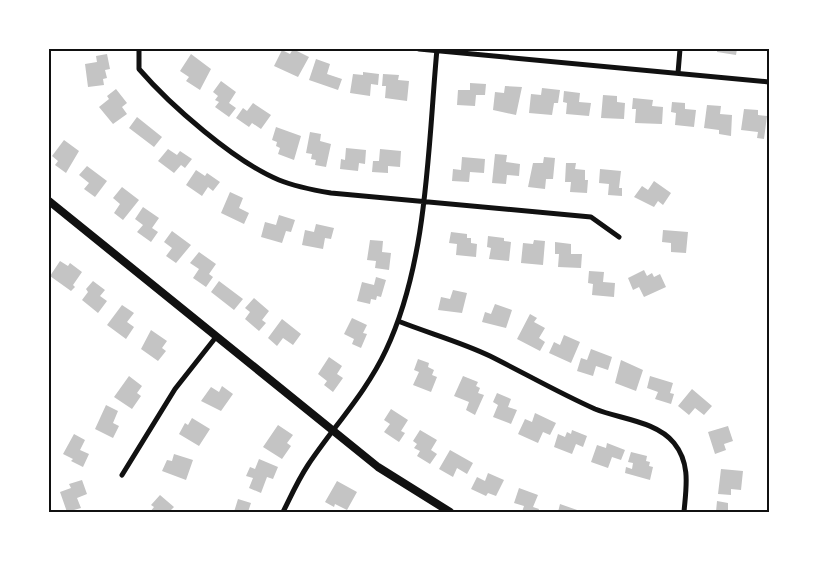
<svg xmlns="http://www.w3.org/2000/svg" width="818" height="561" font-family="'PT Serif',serif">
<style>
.building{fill:#c4c4c4}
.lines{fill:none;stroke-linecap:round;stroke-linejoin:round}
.minor{stroke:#111;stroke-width:5}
.tertiary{stroke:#111;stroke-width:8}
.neatline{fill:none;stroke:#111;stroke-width:2}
</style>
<rect width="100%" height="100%" fill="#fff"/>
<path class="building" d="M 293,49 L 309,57 L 298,77 L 274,66 L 282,50 L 290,54 Z
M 717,49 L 737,49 L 736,55 L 717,52 Z
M 107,54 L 110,69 L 105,70 L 107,78 L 103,79 L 104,85 L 88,87 L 85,64 L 97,62 L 96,56 Z
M 191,54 L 211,69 L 200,90 L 186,81 L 189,77 L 180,71 Z
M 316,59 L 330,64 L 327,74 L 342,79 L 338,90 L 309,80 Z
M 363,72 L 379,74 L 378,85 L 371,84 L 370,96 L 350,93 L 353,74 L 363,75 Z
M 383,74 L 399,75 L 398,80 L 409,81 L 407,101 L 385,98 L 386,86 L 382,86 Z
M 221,81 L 236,92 L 229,103 L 236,108 L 229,117 L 215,107 L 219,102 L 215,100 L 218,96 L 213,92 Z
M 470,83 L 486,84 L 485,95 L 476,95 L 475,106 L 457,105 L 458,90 L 470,90 Z
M 505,86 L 522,87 L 516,115 L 493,110 L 495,92 L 504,93 Z
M 542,88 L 560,90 L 558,103 L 554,103 L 552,115 L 529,113 L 531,94 L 541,95 Z
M 116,89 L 127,103 L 122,107 L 127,114 L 113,124 L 99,107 L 109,99 L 107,96 Z
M 564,91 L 580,93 L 579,102 L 591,103 L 589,116 L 566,114 L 567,103 L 563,102 Z
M 603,95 L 617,96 L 617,102 L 625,103 L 624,119 L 601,118 Z
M 633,98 L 653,100 L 652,106 L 663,107 L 662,124 L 635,123 L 636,109 L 632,109 Z
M 672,102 L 685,103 L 685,109 L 696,110 L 694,127 L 675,125 L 676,113 L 671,112 Z
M 253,103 L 271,115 L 261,129 L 252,123 L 249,127 L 236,118 L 243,108 L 247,111 Z
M 707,105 L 721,106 L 720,114 L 732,115 L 731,136 L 719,134 L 719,130 L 704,128 Z
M 744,109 L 758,110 L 758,115 L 767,116 L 764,139 L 757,138 L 758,132 L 741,130 Z
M 137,117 L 162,137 L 154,147 L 129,128 Z
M 276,127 L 301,136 L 294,160 L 278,154 L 280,148 L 276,146 L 277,142 L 272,140 Z
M 310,132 L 321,134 L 320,141 L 331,144 L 326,167 L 315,165 L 316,160 L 311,159 L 312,154 L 306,153 Z
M 64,140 L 79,151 L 66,173 L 55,165 L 58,161 L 52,156 Z
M 346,148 L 366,150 L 365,164 L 359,163 L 358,171 L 340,169 L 341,159 L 345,160 Z
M 168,149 L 177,155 L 180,151 L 192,159 L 185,168 L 181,165 L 174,173 L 158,161 Z
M 380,149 L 401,151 L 400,167 L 388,166 L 388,173 L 372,172 L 373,161 L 379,161 Z
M 495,154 L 507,155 L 506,162 L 520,164 L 519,176 L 507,175 L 506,184 L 492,183 Z
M 462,157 L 485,159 L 484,173 L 470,172 L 469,182 L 452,181 L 453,169 L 461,170 Z
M 544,157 L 555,158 L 553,179 L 546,179 L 545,189 L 528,187 L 533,163 L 543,163 Z
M 566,163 L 576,163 L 575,169 L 585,170 L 585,180 L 588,180 L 587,193 L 570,192 L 571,182 L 565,182 Z
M 87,166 L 107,181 L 95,197 L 84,189 L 89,183 L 79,175 Z
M 600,169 L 621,171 L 619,188 L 622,188 L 622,196 L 608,195 L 609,184 L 599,183 Z
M 196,170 L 205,176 L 207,173 L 220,182 L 213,191 L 208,187 L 202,196 L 186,185 Z
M 654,181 L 671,193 L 663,205 L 658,201 L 654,207 L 634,197 L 642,186 L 648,190 Z
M 122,187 L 139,200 L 123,220 L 114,213 L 120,204 L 113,198 Z
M 230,192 L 243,198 L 239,208 L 249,213 L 244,224 L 221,213 Z
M 143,207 L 159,218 L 152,228 L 158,232 L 151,242 L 137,232 L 143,225 L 135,219 Z
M 279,215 L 295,220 L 291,232 L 286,231 L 282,243 L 261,237 L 265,222 L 276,225 Z
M 316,224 L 334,228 L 331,239 L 325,238 L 323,249 L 302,245 L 305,230 L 314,232 Z
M 663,230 L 688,232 L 686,253 L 671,252 L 671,243 L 662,242 Z
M 172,231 L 191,245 L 176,263 L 166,256 L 172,248 L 164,242 Z
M 451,232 L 467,234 L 467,238 L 471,238 L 471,243 L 477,244 L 476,257 L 456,255 L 457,244 L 449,243 Z
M 488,236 L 504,238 L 504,241 L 511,242 L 509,261 L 489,259 L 491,248 L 487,247 Z
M 370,240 L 383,241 L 382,252 L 391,253 L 389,270 L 375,268 L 376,261 L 367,260 Z
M 534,240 L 545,241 L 543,265 L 521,263 L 523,243 L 533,244 Z
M 555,242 L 571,244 L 571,254 L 582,254 L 581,268 L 558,267 L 559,254 L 555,254 Z
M 199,252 L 216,264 L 209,274 L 213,277 L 206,287 L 193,278 L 199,269 L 190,263 Z
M 60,261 L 68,266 L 70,263 L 82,272 L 73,285 L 75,287 L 71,291 L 50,276 Z
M 644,270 L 647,276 L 652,273 L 654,277 L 660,274 L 666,287 L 644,297 L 639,287 L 633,290 L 628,278 Z
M 589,271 L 604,272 L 603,282 L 615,283 L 614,297 L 592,295 L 593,284 L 588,283 Z
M 376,277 L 386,280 L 381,297 L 377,296 L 376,300 L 371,299 L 370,304 L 357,301 L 362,282 L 374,285 Z
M 93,281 L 105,290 L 100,296 L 107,301 L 98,313 L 82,300 L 88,292 L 86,289 Z
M 219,281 L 243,299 L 234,310 L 211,292 Z
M 453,290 L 467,293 L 462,313 L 438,310 L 441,297 L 450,299 Z
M 254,298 L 269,311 L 262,320 L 266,323 L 259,331 L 245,319 L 250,312 L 245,308 Z
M 495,304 L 512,310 L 506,328 L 482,322 L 485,312 L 491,314 Z
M 122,305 L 134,313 L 127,322 L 134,327 L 126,339 L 107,325 Z
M 530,314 L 537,318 L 534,322 L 545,328 L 539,338 L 545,342 L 540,351 L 517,339 Z
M 352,318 L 367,325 L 363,333 L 367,334 L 361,348 L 352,344 L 354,339 L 344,334 Z
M 282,319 L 301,334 L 293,345 L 283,338 L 277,346 L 268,338 Z
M 151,330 L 167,341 L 162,348 L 166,351 L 158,361 L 141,349 Z
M 564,335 L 580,342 L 571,363 L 549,353 L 554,342 L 560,345 Z
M 591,349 L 612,357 L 608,370 L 596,366 L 593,376 L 577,371 L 581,358 L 587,360 Z
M 329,357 L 342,366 L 337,374 L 343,378 L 333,392 L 324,385 L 327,381 L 318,374 Z
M 418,359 L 429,363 L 428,367 L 434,370 L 432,375 L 437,377 L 431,392 L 413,385 L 419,372 L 414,370 Z
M 621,360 L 643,370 L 636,391 L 615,383 Z
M 129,376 L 142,386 L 137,393 L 141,396 L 132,409 L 114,397 Z
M 463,376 L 478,382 L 476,386 L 480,388 L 478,393 L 484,395 L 475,415 L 466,410 L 469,402 L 454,396 Z
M 650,376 L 673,383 L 670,393 L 674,394 L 671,404 L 655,399 L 658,392 L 647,388 Z
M 222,386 L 233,394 L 221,411 L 201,401 L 211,387 L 219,392 Z
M 692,389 L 712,406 L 704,415 L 695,408 L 689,415 L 678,406 Z
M 497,393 L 511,399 L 508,407 L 517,410 L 511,424 L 493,417 L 498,405 L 493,402 Z
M 106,405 L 118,411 L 113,423 L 119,426 L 113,438 L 95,429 Z
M 391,409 L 408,420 L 401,431 L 405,433 L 399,442 L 384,432 L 390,424 L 384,420 Z
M 535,413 L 556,423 L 550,435 L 543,432 L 538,443 L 518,434 L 525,419 L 532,422 Z
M 192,418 L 210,429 L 199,446 L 179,434 L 185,423 L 188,425 Z
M 278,425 L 293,435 L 287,443 L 291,446 L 282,459 L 263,447 Z
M 728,426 L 733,441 L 724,444 L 726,450 L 715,454 L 708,432 Z
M 420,430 L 437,440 L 431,450 L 437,454 L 430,464 L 417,456 L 420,451 L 414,448 L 417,444 L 413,441 Z
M 572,430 L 587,436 L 583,447 L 576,444 L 572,454 L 554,447 L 558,434 L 565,437 L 567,432 L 571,434 Z
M 74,434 L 85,440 L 80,450 L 89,454 L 83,467 L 71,461 L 73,459 L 63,454 Z
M 607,443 L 625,450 L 621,460 L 612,457 L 608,468 L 591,462 L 597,445 L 606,448 Z
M 450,450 L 473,463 L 467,474 L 457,468 L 453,477 L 439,469 Z
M 631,452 L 647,456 L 646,461 L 650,462 L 649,466 L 653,467 L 650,480 L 625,473 L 626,467 L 632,469 L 633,463 L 628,462 Z
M 174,454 L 193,460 L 186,480 L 162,471 L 167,460 L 172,461 Z
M 259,459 L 278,467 L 273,479 L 267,477 L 261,493 L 249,488 L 253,478 L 246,476 L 250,467 L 255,469 Z
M 721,469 L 743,471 L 741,490 L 731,489 L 731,495 L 718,494 Z
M 488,473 L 504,480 L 496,496 L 488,493 L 486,496 L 471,489 L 477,477 L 485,481 Z
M 82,480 L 87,494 L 77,498 L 81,508 L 67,512 L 60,492 L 71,488 L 69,484 Z
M 337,481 L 357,492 L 347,510 L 335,504 L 334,507 L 325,502 Z
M 519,488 L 538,495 L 533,507 L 539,509 L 538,512 L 522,512 L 524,506 L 514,503 Z
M 160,495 L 174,507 L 169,512 L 150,512 L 154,507 L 151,505 Z
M 238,499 L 251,503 L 248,512 L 234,512 Z
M 717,501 L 728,503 L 728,510 L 740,512 L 716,512 Z
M 560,504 L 580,511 L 580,512 L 558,512 Z"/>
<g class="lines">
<path class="minor" d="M 139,49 L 139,69 C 170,105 235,162 279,180 C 296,187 313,190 331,193 L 591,217 L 619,237
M 419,49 L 769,82
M 678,73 L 680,49
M 398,321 C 428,333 461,342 490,356 C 526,374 559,393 595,409 C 620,419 656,421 674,443 C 691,464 686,488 684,512
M 122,475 L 175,389 L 216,337
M 283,512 C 291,496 298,480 308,465 C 334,426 366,393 386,350 C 428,261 428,146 437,49"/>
<path class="tertiary" d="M 49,201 L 378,467 L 450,512"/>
</g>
<rect width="818" height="561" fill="none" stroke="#ffffff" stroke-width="100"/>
<rect x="50" y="50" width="718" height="461" class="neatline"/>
</svg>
